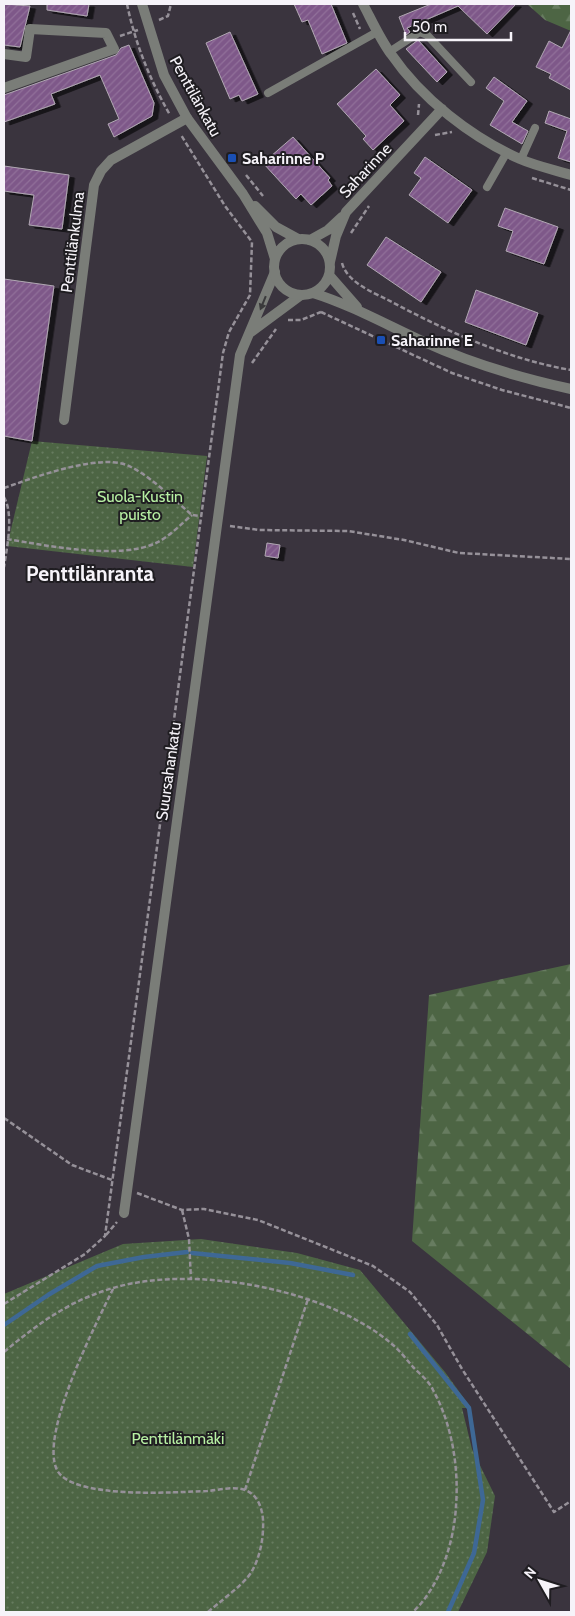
<svg xmlns="http://www.w3.org/2000/svg" width="575" height="1616" font-family="Cabin,sans-serif">
<style>
.grass{fill:url(#grass-dots)}
.forest{fill:url(#forest-firs)}
.lines{fill:none;stroke-linecap:round;stroke-linejoin:round}
.stream{stroke:#3e6895;stroke-width:4.5}
.building{fill:url(#building-hatch);stroke:#b1a8b3;filter:url(#shadow)}
.path{stroke:#969199;stroke-width:2.5;stroke-dasharray:5 2.5;stroke-linecap:butt}
.service{stroke:#7a7d78;stroke-width:8}
.pedestrian{stroke:#7a7d78;stroke-width:10}
.minor{stroke:#7a7d78;stroke-width:10}
.tertiary{stroke:#7a7d78;stroke-width:10}
.oneway{fill:#3a3a3b}
.transit-dot{fill:#1a4fb4;stroke:#1f1d21;stroke-width:2}
.labels{text-anchor:middle;stroke-width:4;stroke-linejoin:round;paint-order:stroke}
.street-label{font-size:16px;fill:#f6f3f9;stroke:#1f1d21}
.poi-label{font-size:16px;font-weight:bold;fill:#f6f3f9;stroke:#1f1d21;text-anchor:start}
.park-label{font-size:16px;fill:#b7f0a3;stroke:#1f1d21}
.district-label{font-size:21px;font-weight:bold;fill:#f6f3f9;stroke:#1f1d21}
</style>
<defs>
<pattern id="grass-dots" width="8" height="8" patternUnits="userSpaceOnUse" patternTransform="scale(1.25)"><rect width="8" height="8" fill="#4d6544"/><path d="M2 2h.1M6 6h.1" fill="none" stroke="#677c60" stroke-width="1.8" stroke-linecap="round"/></pattern>
<pattern id="forest-firs" width="22" height="20" patternUnits="userSpaceOnUse" patternTransform="scale(1.25)"><rect width="22" height="20" fill="#4d6544"/><path d="M5 1l3.5 6h-7zM16 11l3.5 6h-7z" fill="#677c60"/></pattern>
<pattern id="building-hatch" width="6" height="6" patternUnits="userSpaceOnUse" patternTransform="scale(1.25)"><rect width="6" height="6" fill="#7e5889"/><path d="M-1 1l2-2M0 6l6-6M5 7l2-2" fill="none" stroke="#91709a"/></pattern>
<filter id="shadow"><feDropShadow dx="5.5" dy="3" stdDeviation="0" flood-color="#0009"/></filter>
</defs>
<rect width="100%" height="100%" fill="#3a343e"/>
<path class="grass" d="M 32,441 L 207,456 L 193,567 L 7,546 Z
M 201,1239 L 297,1253 L 360,1270 L 445,1372 L 471,1408 L 462,1408 L 472,1449 L 495,1496 L 487,1552 L 458,1612 L 4,1612 L 4,1294 L 123,1244 Z"/>
<path class="forest" d="M 527,4 L 571,4 L 571,31 L 545,20 Z
M 571,964 L 571,1369 L 412,1241 L 429,995 Z"/>
<g class="lines">
<path class="stream" d="M 192,1253 L 290,1263 L 353,1275
M 4,1325 L 48,1295 L 97,1266 L 144,1257 L 187,1252
M 410,1334 L 469,1408 L 483,1500 L 474,1553 L 448,1612"/>
</g>
<path class="building" d="M 4,4 L 30,6 L 20,47 L 4,45 Z
M 47,4 L 89,4 L 87,16 L 47,10 Z
M 294,4 L 331,4 L 347,43 L 322,54 L 308,20 L 302,22 Z
M 431,4 L 516,4 L 487,34 L 458,6 L 407,28 L 410,32 L 406,35 L 399,17 Z
M 571,30 L 571,90 L 549,78 L 551,74 L 536,67 L 549,41 L 562,48 Z
M 230,32 L 258,94 L 242,101 L 239,95 L 230,99 L 206,43 Z
M 418,40 L 447,72 L 437,82 L 406,49 Z
M 129,45 L 154,103 L 152,116 L 114,137 L 108,124 L 119,119 L 100,75 L 51,94 L 55,104 L 4,122 L 4,95 L 116,55 L 121,48 Z
M 376,69 L 400,95 L 390,105 L 404,121 L 373,150 L 363,139 L 366,136 L 337,104 Z
M 494,77 L 527,101 L 512,122 L 528,131 L 522,144 L 490,125 L 504,101 L 486,88 Z
M 549,111 L 571,119 L 571,162 L 558,158 L 567,131 L 545,123 Z
M 293,137 L 330,178 L 328,180 L 332,186 L 311,205 L 301,194 L 296,199 L 263,163 Z
M 425,157 L 472,190 L 448,223 L 409,195 L 421,178 L 414,173 Z
M 4,166 L 69,175 L 62,229 L 29,225 L 34,195 L 4,191 Z
M 505,208 L 558,227 L 544,264 L 506,251 L 513,231 L 498,226 Z
M 386,237 L 441,272 L 421,302 L 367,265 Z
M 4,279 L 54,286 L 32,441 L 4,436 Z
M 476,290 L 538,313 L 526,345 L 465,322 Z
M 267,543 L 280,545 L 278,558 L 265,556 Z"/>
<g class="lines">
<path class="path" d="M 127,4 C 135,43 150,80 170,115
M 353,13 L 360,29
M 159,20 L 168,16 L 171,4
M 120,36 L 138,30
M 418,115 L 419,104
M 435,135 L 452,132
M 246,175 L 263,196
M 532,178 L 571,190
M 351,233 L 369,206
M 342,263 C 347,282 372,292 388,300 C 446,331 507,359 571,370
M 321,312 L 452,373 L 502,390 L 571,408
M 288,320 L 301,320 L 321,312
M 252,363 L 276,329
M 4,488 C 33,478 103,451 131,467 C 154,479 173,499 192,515 L 201,516
M 4,497 C 14,515 7,547 4,567
M 230,526 L 259,530 L 348,531 L 404,540 L 459,553 L 571,559
M 7,539 C 48,546 119,560 156,543 C 169,537 181,524 192,515
M 4,1118 L 72,1165 L 112,1180
M 137,1193 L 182,1210 L 204,1209 L 258,1220 L 373,1266 L 410,1292 L 437,1325 L 462,1369 L 554,1512 L 571,1501
M 182,1210 L 189,1239 L 191,1280
M 106,1235 L 117,1222
M 113,1289 C 96,1324 39,1434 57,1470 C 72,1500 178,1492 207,1491 C 219,1490 233,1486 245,1490 C 260,1495 264,1514 263,1528 C 263,1541 259,1559 252,1571 C 246,1583 218,1603 208,1612
M 4,1304 L 85,1254 L 105,1236 L 223,353 L 229,332 L 250,295 L 252,242 L 225,206 L 181,135
M 4,1352 C 37,1324 71,1300 113,1288 C 194,1264 329,1289 393,1345 C 400,1351 407,1360 413,1367 C 420,1374 429,1381 433,1390 C 452,1424 459,1468 456,1506 C 454,1543 440,1586 413,1612
M 245,1490 L 308,1299"/>
<path class="service" d="M 389,52 L 420,32 L 427,35 L 471,82
M 268,93 L 377,32
M 521,159 L 535,128
M 487,187 L 507,152"/>
<path class="pedestrian" d="M 4,54 L 26,57 L 30,29 L 106,33 L 114,49 L 4,88"/>
<path class="minor" d="M 363,4 C 372,21 380,39 391,54 C 422,99 471,137 520,159 C 536,166 555,170 571,175
M 310,240 L 328,230 L 342,217
M 330,262 L 336,236 L 346,212 L 442,109
M 251,332 L 301,295
M 64,420 L 94,185 L 101,171 L 111,160 L 187,118
M 124,1213 L 240,355 L 275,272"/>
<path class="tertiary" d="M 142,4 L 164,75 L 187,118 L 243,194 L 267,233 L 275,259
M 255,206 L 276,227 L 298,239
M274 267a28 28 0 1 1 56 0a28 28 0 1 1-56 0Z
M 329,275 L 357,307
M 313,293 C 351,305 385,324 422,341 C 470,363 520,378 571,389"/>
</g>
<defs><path id="oneway-solid" d="M-6-.8H1V-3.2L6.5 0L1 3.2V.8H-6Z" transform="scale(1.25)"/></defs>
<use class="oneway" href="#oneway-solid" transform="translate(263 303) rotate(112)"/>
<g class="transit-dot">
<rect x="227" y="153" width="10" height="10" rx="2.5"/>
<rect x="376" y="335" width="10" height="10" rx="2.5"/>
</g>
<g class="labels">
<g class="street-label">
<text transform="translate(196 96) rotate(61)" y="6">Penttilänkatu</text>
<text transform="translate(365 170) rotate(-47)" y="6">Saharinne</text>
<text transform="translate(72 242) rotate(-83)" y="6">Penttilänkulma</text>
<text transform="translate(168 771) rotate(-82)" y="6">Suursahankatu</text>
</g>
<g class="poi-label">
<text x="242" y="164">Saharinne P</text>
<text x="391" y="346">Saharinne E</text>
</g>
<g class="park-label">
<text x="140" y="502">Suola-Kustin<tspan x="140" dy="18">puisto</tspan></text>
<text x="178" y="1444">Penttilänmäki</text>
</g>
<g class="district-label">
<text x="90" y="581">Penttilänranta</text>
</g>
</g>
<rect width="575" height="1616" fill="none" stroke="#f6f3f9" stroke-width="10"/>
<g transform="translate(540 1581) rotate(309)" stroke="#1f1d21" stroke-width="4" paint-order="stroke">
<path d="M0-4L9 19L0 12L-9 19Z" fill="#f6f3f9"/>
<text y="-8" font-size="14" font-weight="bold" text-anchor="middle" fill="#f6f3f9">N</text>
</g>
<path d="M405 32v8h106v-8" fill="none" stroke="#f6f3f9" stroke-width="2.5"/>
<text x="412" y="32" font-size="15" fill="#f6f3f9" stroke="#1f1d21" stroke-width="4" paint-order="stroke">50 m</text>
</svg>
